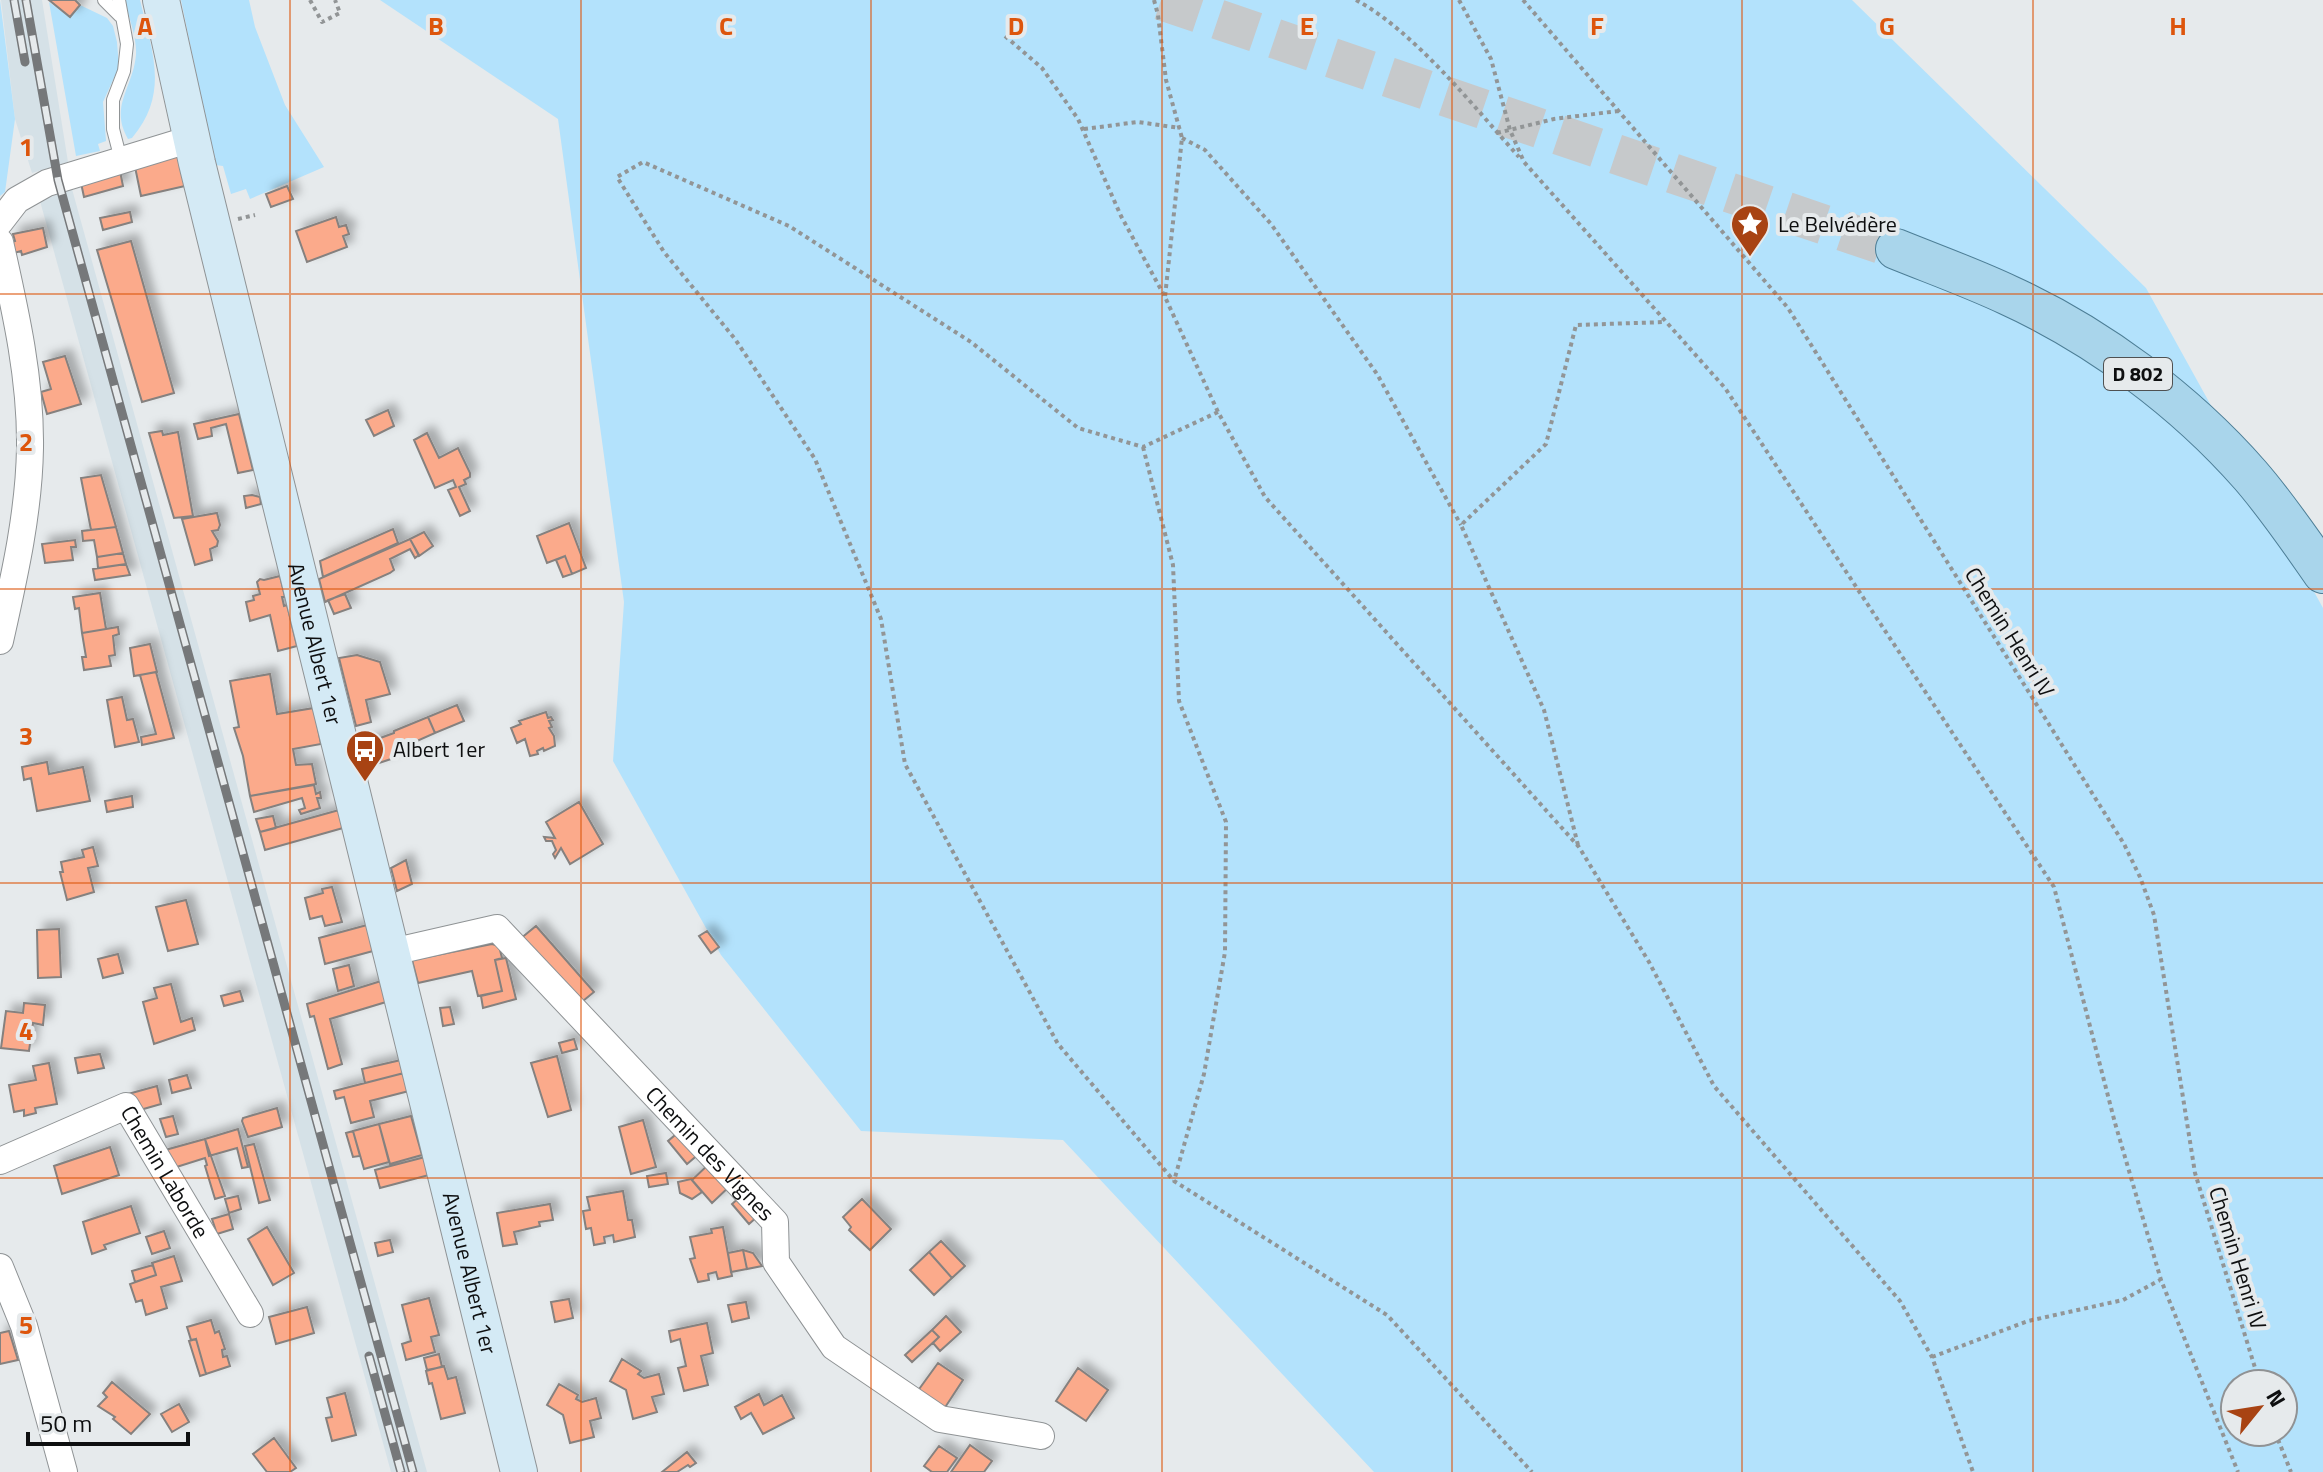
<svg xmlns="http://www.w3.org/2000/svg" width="2323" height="1472" font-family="'Titillium Web',sans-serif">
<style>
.built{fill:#d5e1e7}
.green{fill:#b3e2fc;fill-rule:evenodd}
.building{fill:#fbaa8b;stroke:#85817f;stroke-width:2;filter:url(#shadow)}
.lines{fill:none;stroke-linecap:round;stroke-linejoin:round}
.primary-tunnel{stroke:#c6c9cb;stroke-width:40;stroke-dasharray:40 20;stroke-linecap:butt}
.lane-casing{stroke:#8f9395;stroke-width:14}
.street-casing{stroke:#8f9395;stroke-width:28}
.secondary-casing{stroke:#8f9395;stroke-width:38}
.primary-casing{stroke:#4d7e96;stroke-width:42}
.path{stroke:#929596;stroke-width:4;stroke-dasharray:4 4;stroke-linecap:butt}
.lane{stroke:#fff;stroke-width:12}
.street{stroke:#fff;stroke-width:26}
.secondary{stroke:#d4eaf5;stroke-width:36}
.primary{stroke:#a9d5eb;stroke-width:40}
.rail-casing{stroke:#76787a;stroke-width:9}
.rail{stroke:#e6eaec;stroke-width:6;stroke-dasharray:18;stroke-linecap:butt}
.grid{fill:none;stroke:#dd550c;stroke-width:2;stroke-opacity:0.55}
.labels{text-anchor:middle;stroke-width:8;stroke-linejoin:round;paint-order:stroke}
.shield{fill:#e6eaec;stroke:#4f5152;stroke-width:2}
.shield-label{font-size:20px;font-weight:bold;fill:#0e0f10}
.poi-label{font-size:22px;fill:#0e0f10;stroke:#e6eaec;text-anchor:start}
.street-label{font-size:22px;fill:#0e0f10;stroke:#e6eaec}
.grid-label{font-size:26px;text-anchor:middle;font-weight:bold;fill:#dd550c;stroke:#e6eaec;stroke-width:8;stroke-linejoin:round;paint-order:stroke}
</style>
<defs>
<filter id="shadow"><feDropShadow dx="7" dy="-7" stdDeviation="4" flood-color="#0004"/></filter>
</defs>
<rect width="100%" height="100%" fill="#e6eaec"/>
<path class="built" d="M 1,0 L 42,0 L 68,162 L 32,173 L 15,119 Z
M 72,189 L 427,1472 L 391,1472 L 40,201 Z"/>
<path class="green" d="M 0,0 L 15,119 L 5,192 L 0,196 Z
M 124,0 L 140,0 C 152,51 170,93 132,138 L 128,139 C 109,106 133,88 136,55 C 137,37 129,18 124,0 Z
M 181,0 L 249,0 L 255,27 L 285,105 L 324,167 L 250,199 L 246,189 L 231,194 L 223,166 L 215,165 Z
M 380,0 L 1852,0 L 2146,288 L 2323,608 L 2323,1472 L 1374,1472 L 1063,1140 L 861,1131 L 721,955 L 613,761 L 624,602 L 558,119 ZM 2235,1384 L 2283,1384 L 2283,1432 L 2235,1432 Z
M 49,2 L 69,17 L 80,5 L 107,18 L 113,26 L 117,42 L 119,67 L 103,102 L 106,141 L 98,144 L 100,151 L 76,156 Z"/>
<path class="building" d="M 49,0 L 75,0 L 80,5 L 70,17 Z
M 178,155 L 185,186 L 141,196 L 135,167 Z
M 120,171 L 123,186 L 84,197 L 81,183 Z
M 287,186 L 293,199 L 271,207 L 266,194 Z
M 130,212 L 132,222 L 103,230 L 100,218 Z
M 336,217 L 339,227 L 346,225 L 349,234 L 343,236 L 347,247 L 307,262 L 296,231 Z
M 43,228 L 47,247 L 22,255 L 21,251 L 14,253 L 11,242 L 15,241 L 13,234 Z
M 131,241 L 174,393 L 142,402 L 97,250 Z
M 65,356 L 81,404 L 47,414 L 41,392 L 51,389 L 43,362 Z
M 388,410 L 394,426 L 374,436 L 366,420 Z
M 239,414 L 253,470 L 238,473 L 226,424 L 211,428 L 212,436 L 198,439 L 194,424 Z
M 162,431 L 163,435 L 178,432 L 193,516 L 174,518 L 149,433 Z
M 427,433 L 439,458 L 458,448 L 470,473 L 470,477 L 464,480 L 466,484 L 459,487 L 470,511 L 460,516 L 448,490 L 456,487 L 453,480 L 435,488 L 414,440 Z
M 101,475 L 116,527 L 91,530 L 81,478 Z
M 252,495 L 260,497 L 261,504 L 246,508 L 244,496 Z
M 217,513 L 220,525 L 218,530 L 212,531 L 218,541 L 217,546 L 210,549 L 212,560 L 195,565 L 182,519 Z
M 569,523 L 586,568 L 572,574 L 565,556 L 547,563 L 537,536 Z
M 116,527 L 123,553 L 97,557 L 94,540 L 83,541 L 82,531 Z
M 393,529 L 398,543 L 323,577 L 320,561 Z
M 424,532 L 433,546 L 419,556 L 410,539 Z
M 410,539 L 419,555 L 415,558 L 410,549 L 390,559 L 394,570 L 390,573 L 325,602 L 319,579 Z
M 75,540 L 76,547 L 71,547 L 73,560 L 45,563 L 42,544 Z
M 123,553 L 126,564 L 98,568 L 97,557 Z
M 565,556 L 572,574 L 563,577 L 556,560 Z
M 126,564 L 130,575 L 95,580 L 93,569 Z
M 280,576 L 285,597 L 282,597 L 284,606 L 287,605 L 297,646 L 278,651 L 270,615 L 250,621 L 246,602 L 254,600 L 253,596 L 260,594 L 257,582 L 260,579 L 264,580 Z
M 100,593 L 106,629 L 82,633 L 79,608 L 75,609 L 73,597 Z
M 345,594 L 351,608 L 334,614 L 328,600 Z
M 118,627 L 119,634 L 113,636 L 115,655 L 109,656 L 111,666 L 84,670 L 82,657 L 86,657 L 82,633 Z
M 150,644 L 157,672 L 134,676 L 130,648 Z
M 357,655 L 380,662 L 390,694 L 366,700 L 371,722 L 356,726 L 339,658 Z
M 156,672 L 174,738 L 142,745 L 141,737 L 156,734 L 140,675 Z
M 270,674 L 277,714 L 314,708 L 321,744 L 293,749 L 296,765 L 312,764 L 316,784 L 250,796 L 243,756 L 234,728 L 239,727 L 230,681 Z
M 122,697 L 127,720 L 133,719 L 139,742 L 115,747 L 107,700 Z
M 457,705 L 464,721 L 435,733 L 428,717 Z
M 546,712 L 548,718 L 551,717 L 553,720 L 549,721 L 552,727 L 549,728 L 554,736 L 555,746 L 544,751 L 543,748 L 537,751 L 538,754 L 530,756 L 525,739 L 517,743 L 511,728 L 521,724 L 519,721 Z
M 428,717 L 435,733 L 401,748 L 402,753 L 391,759 L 367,767 L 361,745 L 394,733 L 394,731 Z
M 47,762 L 49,774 L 83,767 L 90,801 L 37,811 L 31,778 L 24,780 L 22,767 Z
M 314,785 L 316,794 L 320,792 L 321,798 L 317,798 L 320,808 L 301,814 L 299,810 L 305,808 L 302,798 L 254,812 L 250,796 Z
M 132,796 L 133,807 L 107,812 L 105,801 Z
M 579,802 L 603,844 L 570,864 L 561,848 L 555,858 L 553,854 L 556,850 L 552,841 L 546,841 L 544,837 L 555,838 L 546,822 Z
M 339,810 L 343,828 L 265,850 L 260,832 Z
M 273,816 L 276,828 L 260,832 L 256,819 Z
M 93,847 L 98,866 L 88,868 L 94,892 L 67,900 L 60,872 L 63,872 L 61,862 L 84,857 L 82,850 Z
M 406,860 L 412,884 L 397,891 L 391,868 Z
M 332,887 L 342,922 L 325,926 L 322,916 L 310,919 L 305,898 L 323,893 L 322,889 Z
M 186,900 L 198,944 L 168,951 L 156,907 Z
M 367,925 L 373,951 L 325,964 L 319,938 Z
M 536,926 L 594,992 L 578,1005 L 520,939 Z
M 59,929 L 61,977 L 38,978 L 37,930 Z
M 707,931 L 719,947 L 711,953 L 699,936 Z
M 492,944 L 499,946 L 502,958 L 495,960 L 502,991 L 478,996 L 472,971 L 418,983 L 412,960 Z
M 118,954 L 123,973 L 103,978 L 98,959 Z
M 506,958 L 516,999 L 483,1008 L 481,996 L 502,991 L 495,960 Z
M 349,965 L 354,986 L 338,991 L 333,969 Z
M 381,981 L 386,1002 L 330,1019 L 342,1064 L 328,1069 L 314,1016 L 310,1017 L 307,1004 Z
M 171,984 L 181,1022 L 192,1018 L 195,1030 L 154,1044 L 143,1002 L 157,998 L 154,988 Z
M 240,991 L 243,1001 L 224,1006 L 221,996 Z
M 24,1003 L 45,1005 L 43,1025 L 33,1023 L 29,1051 L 1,1048 L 6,1011 L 23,1013 Z
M 450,1007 L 454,1024 L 443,1026 L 440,1008 Z
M 574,1039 L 577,1049 L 562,1053 L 559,1043 Z
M 100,1054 L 104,1068 L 78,1073 L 75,1058 Z
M 557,1056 L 571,1110 L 548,1117 L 531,1063 Z
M 401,1060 L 404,1073 L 365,1083 L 362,1069 Z
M 49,1063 L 57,1104 L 35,1108 L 36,1113 L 24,1116 L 24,1110 L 14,1112 L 9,1085 L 36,1080 L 33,1066 Z
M 404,1073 L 409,1091 L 370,1101 L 374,1117 L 351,1123 L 344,1097 L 336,1099 L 334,1091 Z
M 187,1075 L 191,1088 L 172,1093 L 169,1080 Z
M 157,1086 L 161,1104 L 133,1112 L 128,1094 Z
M 277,1108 L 282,1127 L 248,1137 L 242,1121 L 243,1118 Z
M 173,1116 L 178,1134 L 166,1137 L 160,1119 Z
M 411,1116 L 422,1155 L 390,1164 L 379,1124 Z
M 643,1120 L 656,1167 L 631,1174 L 619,1127 Z
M 379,1124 L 389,1162 L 364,1169 L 353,1131 Z
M 238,1129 L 248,1167 L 242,1168 L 237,1148 L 209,1156 L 205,1139 Z
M 353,1131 L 360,1156 L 353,1157 L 346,1133 Z
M 680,1131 L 700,1153 L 687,1164 L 668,1141 Z
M 205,1139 L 225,1196 L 215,1199 L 205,1166 L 207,1165 L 205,1158 L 167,1170 L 158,1152 Z
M 254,1144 L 270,1200 L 259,1203 L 245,1146 Z
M 110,1147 L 119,1175 L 62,1194 L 54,1166 Z
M 425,1157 L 429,1175 L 380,1188 L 375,1170 Z
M 711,1162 L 731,1185 L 712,1203 L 692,1180 Z
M 666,1173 L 668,1184 L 649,1187 L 647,1176 Z
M 691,1179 L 702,1192 L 692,1199 L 680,1193 L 678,1182 Z
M 623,1191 L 628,1220 L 632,1220 L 635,1237 L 614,1242 L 613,1235 L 604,1237 L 605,1243 L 594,1245 L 591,1228 L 586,1229 L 583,1211 L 590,1210 L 587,1197 Z
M 238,1196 L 241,1209 L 229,1213 L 225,1199 Z
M 741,1196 L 758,1216 L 749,1224 L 732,1204 Z
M 862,1199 L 891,1229 L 870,1250 L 849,1230 L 851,1227 L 843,1217 Z
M 550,1204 L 553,1220 L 539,1222 L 540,1226 L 514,1232 L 517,1244 L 503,1246 L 497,1213 Z
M 131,1206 L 140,1233 L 104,1245 L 106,1249 L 92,1254 L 83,1222 Z
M 229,1214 L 233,1229 L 217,1234 L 212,1219 Z
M 267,1227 L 294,1273 L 273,1285 L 248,1239 Z
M 723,1227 L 732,1276 L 718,1279 L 716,1272 L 708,1274 L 709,1280 L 698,1282 L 690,1259 L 695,1258 L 690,1237 L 712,1233 L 711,1229 Z
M 164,1231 L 170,1248 L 152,1254 L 146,1237 Z
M 390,1240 L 393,1252 L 378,1256 L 375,1243 Z
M 941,1241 L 965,1266 L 952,1278 L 929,1252 Z
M 743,1250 L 753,1253 L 762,1266 L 747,1269 Z
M 743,1250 L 747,1269 L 731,1272 L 728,1253 Z
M 929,1252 L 952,1278 L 934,1295 L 910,1270 Z
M 174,1256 L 182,1281 L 161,1287 L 167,1308 L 146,1315 L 142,1300 L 136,1302 L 130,1284 L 156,1275 L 152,1263 Z
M 153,1265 L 156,1275 L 135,1282 L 132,1271 Z
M 429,1298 L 439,1335 L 431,1337 L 435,1352 L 406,1360 L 402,1344 L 411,1341 L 402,1305 Z
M 569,1299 L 573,1318 L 555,1322 L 551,1302 Z
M 746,1302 L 749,1318 L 732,1322 L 728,1305 Z
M 307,1307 L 314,1333 L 276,1344 L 269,1317 Z
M 946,1316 L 961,1332 L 940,1351 L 933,1343 L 939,1337 L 932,1330 Z
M 211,1320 L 215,1333 L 219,1331 L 225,1349 L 222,1350 L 223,1357 L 227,1356 L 230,1366 L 206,1374 L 196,1339 L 191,1340 L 187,1327 Z
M 707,1323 L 713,1353 L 701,1356 L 708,1385 L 684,1391 L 678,1368 L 686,1366 L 680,1339 L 671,1342 L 669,1331 Z
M 932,1330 L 939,1337 L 912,1362 L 905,1355 Z
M 9,1331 L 18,1360 L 0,1364 L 0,1333 Z
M 196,1339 L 206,1374 L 200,1376 L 189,1341 Z
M 439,1354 L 442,1367 L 427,1370 L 424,1358 Z
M 622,1359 L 641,1371 L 638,1374 L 644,1378 L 659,1374 L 664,1394 L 652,1397 L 657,1412 L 633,1419 L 626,1390 L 610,1381 Z
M 938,1363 L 963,1380 L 944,1409 L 917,1392 Z
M 444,1366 L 448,1379 L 456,1377 L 465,1413 L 441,1419 L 432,1383 L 429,1384 L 426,1371 Z
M 1078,1368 L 1108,1390 L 1086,1421 L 1056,1401 Z
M 112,1382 L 150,1414 L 131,1434 L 113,1419 L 115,1417 L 98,1406 L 107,1397 L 103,1393 Z
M 559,1384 L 578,1395 L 576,1399 L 582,1402 L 596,1398 L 601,1418 L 590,1421 L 594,1437 L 570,1443 L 563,1415 L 547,1405 Z
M 345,1393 L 356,1435 L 332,1441 L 326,1418 L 332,1417 L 327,1398 Z
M 759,1394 L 764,1405 L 782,1395 L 794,1418 L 763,1434 L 751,1413 L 741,1419 L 735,1407 Z
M 179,1404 L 189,1422 L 172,1432 L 161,1414 Z
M 274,1438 L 296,1468 L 290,1472 L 267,1472 L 253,1454 Z
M 970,1445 L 992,1461 L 984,1472 L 951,1472 Z
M 939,1446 L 957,1458 L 947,1472 L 932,1472 L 924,1466 Z
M 687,1452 L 696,1463 L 690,1467 L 688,1465 L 677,1472 L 662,1472 Z"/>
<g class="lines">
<path class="primary-tunnel" d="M 1161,0 L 1896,249"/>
<g class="lane-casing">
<path id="lane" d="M 104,0 L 120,16
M 119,0 L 127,44 L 124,71 L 113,100 L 113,129 L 121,160"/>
</g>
<g class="street-casing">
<g id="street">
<path d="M 0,222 L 17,200 L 47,183 L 191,139"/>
<path d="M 0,242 C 15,309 31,378 30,448 C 29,513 14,578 0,641"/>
<path id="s1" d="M 392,952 L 497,928 L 775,1222 L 776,1262 L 834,1347 L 940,1419 L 1041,1436"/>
<path id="s2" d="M 0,1161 L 126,1106 L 250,1314"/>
<path d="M 0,1267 L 24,1326 L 64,1472"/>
</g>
</g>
<g class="secondary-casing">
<g id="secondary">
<path id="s3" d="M 161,0 L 197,163 L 519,1472"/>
</g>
</g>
<g class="primary-casing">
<path id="primary" d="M 1896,249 C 1933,264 1972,278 2008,295 C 2098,336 2185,401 2250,475 C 2277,506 2300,540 2323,573"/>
</g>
<path class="path" d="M 310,0 L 322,22 L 340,13 L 335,0
M 1154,0 L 1158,15 L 1166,80 L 1182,138 L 1165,297
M 1356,0 C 1414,31 1475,108 1519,157
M 1459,0 L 1491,59 L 1510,130 L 1524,162 L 1725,388 L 2054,887 L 2115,1123 L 2161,1280 L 2238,1472
M 1523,0 L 1788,308 L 2124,844 L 2140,877 L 2154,915 L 2195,1173 L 2260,1384
M 1005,36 L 1042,68 L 1078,119 L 1121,216 L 1165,297 L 1218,412 L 1265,497 L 1579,847 L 1649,962 L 1714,1086 L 1900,1301 L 1932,1357 L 1973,1472
M 1084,129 L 1138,122 L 1180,128
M 1497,133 L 1554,119 L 1618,111
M 1182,138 L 1205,150 L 1271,224 L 1377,374 L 1461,525
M 238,219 L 255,215
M 1218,412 L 1143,447 L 1078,428 L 971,342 L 789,226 L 643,162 L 617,177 L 664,252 L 735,339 L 815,459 L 881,619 L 905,764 L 1058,1044 L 1174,1181 L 1387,1315 L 1532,1472
M 1143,447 L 1173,565 L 1179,701 L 1226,822 L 1225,952 L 1204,1074 L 1174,1181
M 1578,845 L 1544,710 L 1461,525 L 1546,444 L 1576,325 L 1665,322
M 1932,1357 L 2028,1321 L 2123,1300 L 2160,1280
M 2275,1432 L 2291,1472"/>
<use href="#lane" class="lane"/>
<use href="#street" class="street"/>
<use href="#secondary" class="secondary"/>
<use href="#primary" class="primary"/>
<g class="rail-casing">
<path id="rail" d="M 14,0 L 25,62
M 26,0 L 58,180 L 413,1472
M 369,1356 L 401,1472"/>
</g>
<use href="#rail" class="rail"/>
</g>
<path class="grid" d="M 290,0 L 290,1472M 581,0 L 581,1472M 871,0 L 871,1472M 1162,0 L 1162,1472M 1452,0 L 1452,1472M 1742,0 L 1742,1472M 2033,0 L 2033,1472M 0,294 L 2323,294M 0,589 L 2323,589M 0,883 L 2323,883M 0,1178 L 2323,1178"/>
<defs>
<g id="sight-pin" transform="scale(2)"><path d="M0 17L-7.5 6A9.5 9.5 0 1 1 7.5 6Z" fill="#a84313" stroke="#e6eaec"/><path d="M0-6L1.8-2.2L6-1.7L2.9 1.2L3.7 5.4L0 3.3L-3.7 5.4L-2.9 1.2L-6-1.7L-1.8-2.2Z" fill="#fff"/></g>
<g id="bus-pin" transform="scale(2)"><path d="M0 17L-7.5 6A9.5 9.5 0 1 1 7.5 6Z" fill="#a84313" stroke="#e6eaec"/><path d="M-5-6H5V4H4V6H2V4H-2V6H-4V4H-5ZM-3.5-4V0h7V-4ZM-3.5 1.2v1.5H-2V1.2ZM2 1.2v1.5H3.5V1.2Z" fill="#fff"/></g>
</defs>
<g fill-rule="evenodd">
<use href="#sight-pin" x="1750" y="224"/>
<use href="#bus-pin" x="365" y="749"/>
</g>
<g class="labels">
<rect class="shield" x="2104" y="358" width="68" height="32" rx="6"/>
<g class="shield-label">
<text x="2138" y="381">D 802</text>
</g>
<g class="poi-label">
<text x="1778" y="232">Le Belvédère</text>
<text x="393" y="757">Albert 1er</text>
</g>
<g class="street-label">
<text transform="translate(2010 632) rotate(58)" y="8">Chemin Henri IV</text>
<text dy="8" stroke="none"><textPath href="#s3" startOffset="662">Avenue Albert 1er</textPath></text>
<text dy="8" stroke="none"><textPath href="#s1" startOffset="418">Chemin des Vignes</textPath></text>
<text dy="8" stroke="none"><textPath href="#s2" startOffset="214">Chemin Laborde</textPath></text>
<text transform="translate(2238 1258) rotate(73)" y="8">Chemin Henri IV</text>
<text dy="8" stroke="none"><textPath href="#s3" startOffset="1310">Avenue Albert 1er</textPath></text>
</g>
</g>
<g class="grid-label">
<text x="145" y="35">A</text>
<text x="436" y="35">B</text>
<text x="726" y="35">C</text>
<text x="1016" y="35">D</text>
<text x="1307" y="35">E</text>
<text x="1597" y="35">F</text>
<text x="1887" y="35">G</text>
<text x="2178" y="35">H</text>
<text x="26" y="156">1</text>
<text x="26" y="451">2</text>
<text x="26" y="745">3</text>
<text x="26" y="1040">4</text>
<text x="26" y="1334">5</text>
</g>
<g transform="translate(2259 1408) rotate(60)"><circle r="38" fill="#e6eaec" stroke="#909294" stroke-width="2"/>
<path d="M0-6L14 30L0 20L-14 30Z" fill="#a84313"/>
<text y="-12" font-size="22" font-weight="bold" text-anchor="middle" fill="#0e0f10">N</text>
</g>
<path d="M28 1432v12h160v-12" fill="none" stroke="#0e0f10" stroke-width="4"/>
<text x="40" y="1432" font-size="24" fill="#0e0f10" stroke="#e6eaec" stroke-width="6" paint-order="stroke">50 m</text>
</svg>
